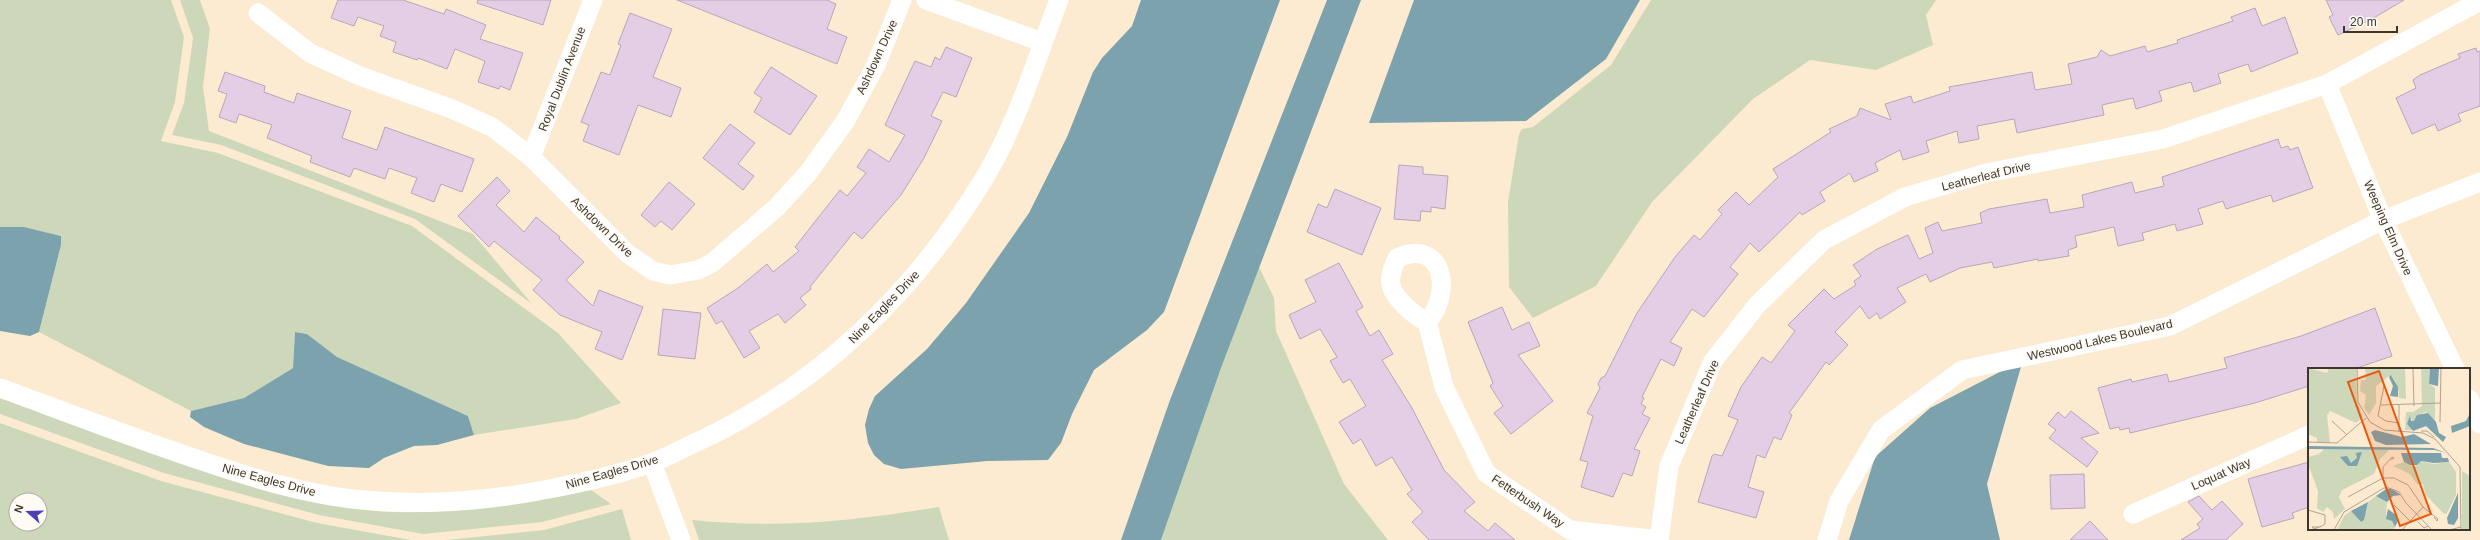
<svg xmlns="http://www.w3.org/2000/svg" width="2480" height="540" font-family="Arial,sans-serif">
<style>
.green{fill:#cdd8bb;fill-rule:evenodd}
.water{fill:#7ba2ad}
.building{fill:#e4cee6;stroke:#b9a5bb}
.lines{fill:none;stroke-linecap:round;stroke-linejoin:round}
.street{stroke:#fff;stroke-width:19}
.labels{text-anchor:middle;stroke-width:3.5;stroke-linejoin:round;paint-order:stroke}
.street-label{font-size:12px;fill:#3d362c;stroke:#fefbf5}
.inset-road{fill:none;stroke:#b0a38f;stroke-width:1}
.view{fill:#e8590c;fill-opacity:0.15;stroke:#e8590c;stroke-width:2}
.inset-edge{fill:none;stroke:#3d362c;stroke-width:2}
</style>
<rect width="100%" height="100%" fill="#fdebd1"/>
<path class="green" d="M 0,0 L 171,0 L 184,37 L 175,102 L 161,141 L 218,153 L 412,226 L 558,333 L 621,403 L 576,419 L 474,435 L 468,416 L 337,357 L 307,334 L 295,332 L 293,368 L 244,398 L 191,411 L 39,332 L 61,245 L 61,236 L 24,227 L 0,227 Z
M 180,0 L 200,0 L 210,29 L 203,87 L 209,131 L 473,234 L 532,304 L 415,219 L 221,145 L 172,135 L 184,103 L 193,38 Z
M 1651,0 L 1936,0 L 1926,15 L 1933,45 L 1876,70 L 1810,60 L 1753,99 L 1652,202 L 1596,286 L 1533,318 L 1509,287 L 1508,202 L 1519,134 L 1522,129 L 1533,127 L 1611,65 Z
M 1259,267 L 1274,298 L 1276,331 L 1344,484 L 1388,540 L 1161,540 L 1221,368 Z
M 0,398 C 55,417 110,437 165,456 C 239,483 314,509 393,512 C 460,514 525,503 591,490 L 611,504 L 542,522 L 423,534 L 319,515 L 164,473 L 0,414 Z
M 0,423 L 161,481 L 317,523 L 411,540 L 0,540 ZM 16,500 L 40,500 L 40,524 L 16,524 Z
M 939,507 L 949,540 L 699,540 L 692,520 C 779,529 854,521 939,507 Z
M 622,509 L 631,540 L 446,540 L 544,530 Z"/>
<path class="water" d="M 1141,0 L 1280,0 L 1164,312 L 1147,330 L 1094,370 L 1072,414 L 1061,443 L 1048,460 L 987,461 L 901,469 L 884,464 L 874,455 L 868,443 L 865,425 L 869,409 L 875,396 L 927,349 L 966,303 L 1029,213 L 1067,137 L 1093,72 L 1102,58 L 1132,26 Z
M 1327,0 L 1361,0 L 1221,368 L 1161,540 L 1121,540 L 1170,400 Z
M 1414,0 L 1640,0 L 1606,59 L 1526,121 L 1369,123 Z
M 0,227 L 24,227 L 61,236 L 61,245 L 39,332 L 30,336 L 0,331 Z
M 295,332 L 307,334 L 337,357 L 468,416 L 474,435 L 437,445 L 414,446 L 384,458 L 369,468 L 328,466 L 244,444 L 204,427 L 190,417 L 191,411 L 244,398 L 293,368 Z
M 2023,360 L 1987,484 L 2000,540 L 1849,540 L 1875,457 L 1930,408 Z"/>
<path class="building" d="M 338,0 L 403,0 L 444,14 L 446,9 L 486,25 L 480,39 L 523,53 L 510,90 L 500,86 L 499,89 L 478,82 L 485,61 L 455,49 L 447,69 L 418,58 L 417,60 L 393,52 L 396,42 L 380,36 L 384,26 L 358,17 L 354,26 L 331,18 Z
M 478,0 L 551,0 L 543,25 L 477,3 Z
M 677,0 L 827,0 L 836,4 L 827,29 L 847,37 L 837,64 Z
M 2326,0 L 2404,0 L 2372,19 L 2338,35 L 2329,17 L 2333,15 Z
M 2255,8 L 2262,26 L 2285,17 L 2298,53 L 2251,72 L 2248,64 L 2218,74 L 2221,83 L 2194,92 L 2191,82 L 2159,91 L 2162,101 L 2136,109 L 2133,98 L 2102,105 L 2104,115 L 2017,133 L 2014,119 L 1977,126 L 1979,139 L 1959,143 L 1957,131 L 1926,141 L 1929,152 L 1903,160 L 1900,150 L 1875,163 L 1878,171 L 1854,182 L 1850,173 L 1820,192 L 1825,201 L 1802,215 L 1800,212 L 1759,252 L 1750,243 L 1730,267 L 1738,274 L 1704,317 L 1692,309 L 1670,342 L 1682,348 L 1674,366 L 1661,359 L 1642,397 L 1644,398 L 1641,404 L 1646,407 L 1642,414 L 1650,418 L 1634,449 L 1640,451 L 1632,476 L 1623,473 L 1613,497 L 1581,487 L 1588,462 L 1580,460 L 1593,416 L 1587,413 L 1600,388 L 1598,384 L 1601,378 L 1605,376 L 1637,313 L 1675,257 L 1694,235 L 1700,240 L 1722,214 L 1718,210 L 1736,192 L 1749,205 L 1778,177 L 1773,169 L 1831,132 L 1829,129 L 1857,116 L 1860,108 L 1891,120 L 1885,104 L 1911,96 L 1913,103 L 1950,91 L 1949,87 L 2032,72 L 2035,90 L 2072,84 L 2068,64 L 2097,57 L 2101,50 L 2110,56 L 2145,46 L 2147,52 L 2178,43 L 2177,40 L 2233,21 L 2231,17 Z
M 630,13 L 672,29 L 653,77 L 681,88 L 671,117 L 638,105 L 619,155 L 583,141 L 589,125 L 581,122 L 601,72 L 610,75 L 621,45 L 618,44 Z
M 946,47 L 972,58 L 956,97 L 943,92 L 931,116 L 942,121 L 924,158 L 901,195 L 862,239 L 854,232 L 810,287 L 811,289 L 800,298 L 806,305 L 785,323 L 778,314 L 749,331 L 760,348 L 744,358 L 722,321 L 716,324 L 707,308 L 738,288 L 767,264 L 773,272 L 799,251 L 795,247 L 840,190 L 847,196 L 866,173 L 857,167 L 869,149 L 889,162 L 905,135 L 885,125 L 915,61 L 931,67 L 935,57 L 940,60 Z
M 2476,48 L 2477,52 L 2480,51 L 2480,106 L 2458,114 L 2461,121 L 2438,131 L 2435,124 L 2412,134 L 2396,98 L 2416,88 L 2413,80 L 2420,75 L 2460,58 L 2458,54 Z
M 771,67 L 817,96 L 790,135 L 754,112 L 762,98 L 754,93 Z
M 225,72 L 265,86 L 264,92 L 294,103 L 297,93 L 351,111 L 342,138 L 377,150 L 385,127 L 474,159 L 462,192 L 441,184 L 434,202 L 411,193 L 417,178 L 389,168 L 385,179 L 354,168 L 350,177 L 310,162 L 312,156 L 267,138 L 272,125 L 239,114 L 236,123 L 219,117 L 227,94 L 218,91 Z
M 730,124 L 755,143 L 738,164 L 754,176 L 743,190 L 703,158 Z
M 2278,139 L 2281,148 L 2288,146 L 2290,150 L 2298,147 L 2313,188 L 2273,202 L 2271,195 L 2226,209 L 2223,201 L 2198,209 L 2203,224 L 2177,231 L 2175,224 L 2142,233 L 2144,240 L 2118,246 L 2114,227 L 2075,236 L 2077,247 L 2068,250 L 2069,256 L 2038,261 L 2038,259 L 1994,268 L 1992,262 L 1960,268 L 1930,282 L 1926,274 L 1897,288 L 1906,302 L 1880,319 L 1877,313 L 1869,319 L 1860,306 L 1835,332 L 1848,345 L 1829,365 L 1826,362 L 1789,413 L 1792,415 L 1781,440 L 1774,437 L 1765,458 L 1757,455 L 1748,487 L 1764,492 L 1756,518 L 1698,502 L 1712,456 L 1714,454 L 1722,456 L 1738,420 L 1728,416 L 1741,387 L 1762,357 L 1771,363 L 1795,331 L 1788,325 L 1824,289 L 1834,299 L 1856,285 L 1854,281 L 1861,276 L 1853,265 L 1877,249 L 1908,235 L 1919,259 L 1933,253 L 1925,228 L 1938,222 L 1942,231 L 1982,223 L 1980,213 L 1989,209 L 2047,199 L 2050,213 L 2084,207 L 2082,195 L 2132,182 L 2135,193 L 2164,186 L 2162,177 Z
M 1399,165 L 1423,167 L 1423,174 L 1448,176 L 1445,209 L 1431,207 L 1431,212 L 1421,211 L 1420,221 L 1394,219 Z
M 497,177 L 510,191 L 496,205 L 524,232 L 536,217 L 560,237 L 559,239 L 584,262 L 566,280 L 593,306 L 599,290 L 643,307 L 622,360 L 595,349 L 602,332 L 560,315 L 533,290 L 542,280 L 494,241 L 489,247 L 458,216 Z
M 669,182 L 695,204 L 672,230 L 661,221 L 655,227 L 641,215 Z
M 1335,189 L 1381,208 L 1362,255 L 1307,232 L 1318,204 L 1327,208 Z
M 1339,263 L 1363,307 L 1356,311 L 1370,336 L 1379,330 L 1393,354 L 1382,360 L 1412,408 L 1444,470 L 1475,502 L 1464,511 L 1488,531 L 1495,523 L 1515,540 L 1429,540 L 1412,522 L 1423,512 L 1407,494 L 1412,490 L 1392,457 L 1376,466 L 1361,439 L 1353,444 L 1339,422 L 1366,406 L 1350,379 L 1343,383 L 1330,361 L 1337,357 L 1320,329 L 1300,339 L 1289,315 L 1316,302 L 1305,280 Z
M 1502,307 L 1512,330 L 1529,322 L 1540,346 L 1518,355 L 1553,401 L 1511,434 L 1494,413 L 1503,406 L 1490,386 L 1493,383 L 1468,322 Z
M 2375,308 L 2392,356 L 2354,369 L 2309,369 L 2309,386 L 2255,403 L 2130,433 L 2129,428 L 2120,430 L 2119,427 L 2110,429 L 2098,388 L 2131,379 L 2132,382 L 2167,374 L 2169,382 L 2227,368 L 2224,358 L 2301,336 Z
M 663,309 L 701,313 L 695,359 L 658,355 Z
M 2071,411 L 2099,433 L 2081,438 L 2098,452 L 2087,467 L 2049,438 L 2056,430 L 2048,424 L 2058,412 L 2065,418 Z
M 2309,462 L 2309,507 L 2292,513 L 2294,518 L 2262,527 L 2248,479 Z
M 2084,474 L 2085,508 L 2051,509 L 2050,475 Z
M 2199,496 L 2212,510 L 2222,501 L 2243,524 L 2226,540 L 2181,540 L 2200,528 L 2197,524 L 2203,519 L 2188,502 Z
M 2090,521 L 2108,540 L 2070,540 Z"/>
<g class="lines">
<path class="street" d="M 926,0 L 1042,42
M 258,13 L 310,53 L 360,76 L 452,109 L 492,127 L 531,157 L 628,254 L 653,271 L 670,275 L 698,270 L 712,263 L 776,208 L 808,173 L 846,120 L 876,65 L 902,0
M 2327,84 L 2383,220 L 2455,369
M 531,157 L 593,0
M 1427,322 C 1453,294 1444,237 1397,258 C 1393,267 1389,276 1391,285 C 1394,299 1415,316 1427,322 L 1444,387 L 1486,473 L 1570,530 L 1659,540
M 0,388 C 68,413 136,439 205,462 C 253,478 302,493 352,499 C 417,506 484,502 549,489 C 583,482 618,475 651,463 C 668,457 683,448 699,441 C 821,384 916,291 985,177 C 1018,122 1036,59 1059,0
M 2469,399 L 2480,424
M 652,463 L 681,540
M 2133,514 L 2309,435
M 1659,540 L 1669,466 L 1713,361 L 1757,305 L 1824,240 L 1905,197 L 1986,173 L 2163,139 L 2327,84 L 2480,1
M 1827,540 L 1839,501 L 1881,430 L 1962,370 L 2170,326 L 2383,220 L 2480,182"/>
</g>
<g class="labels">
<g class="street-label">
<text transform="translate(877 57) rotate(-65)" y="4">Ashdown Drive</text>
<text transform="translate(562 79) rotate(-69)" y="4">Royal Dublin Avenue</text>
<text transform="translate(1986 176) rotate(-14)" y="4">Leatherleaf Drive</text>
<text transform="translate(602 227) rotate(44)" y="4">Ashdown Drive</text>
<text transform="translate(2388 228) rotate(66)" y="4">Weeping Elm Drive</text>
<text transform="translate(884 307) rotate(-46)" y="4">Nine Eagles Drive</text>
<text transform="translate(2100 340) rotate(-13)" y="4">Westwood Lakes Boulevard</text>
<text transform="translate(1697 402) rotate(-66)" y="4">Leatherleaf Drive</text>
<text transform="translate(612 472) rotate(-16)" y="4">Nine Eagles Drive</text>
<text transform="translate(2221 474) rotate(-24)" y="4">Loquat Way</text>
<text transform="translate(269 480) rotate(15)" y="4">Nine Eagles Drive</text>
<text transform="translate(1528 501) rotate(34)" y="4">Fetterbush Way</text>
</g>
</g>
<g transform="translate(2308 368)">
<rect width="162" height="162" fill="#fdebd1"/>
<path d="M 0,0 L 19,5 L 21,0 L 48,0 L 49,31 L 55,50 L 48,55 L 22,43 L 19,47 L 22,74 L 9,74 L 9,70 L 0,66 ZM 57,0 L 97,0 L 98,31 L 91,30 L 90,19 L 85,9 L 81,8 L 68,18 L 68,35 L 61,47 L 56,40 L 58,27 L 52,23 L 53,12 L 58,12 ZM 113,0 L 122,0 L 121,16 L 127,20 L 127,52 L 118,44 L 110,47 L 107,53 L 104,53 L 102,47 L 99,56 L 104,62 L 97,62 L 98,44 L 105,44 L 114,38 ZM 16,81 L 82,81 L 72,91 L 66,106 L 34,122 L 31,129 L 37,141 L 26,151 L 25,144 L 19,139 L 15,144 L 9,140 L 10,123 L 0,96 L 0,89 L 11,86 ZM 112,93 L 126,96 L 141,94 L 148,104 L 148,127 L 139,145 L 136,146 L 117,126 L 115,116 L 109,116 L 102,106 L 85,98 L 96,94 L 107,99 ZM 154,103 L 162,108 L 162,162 L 154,162 ZM 68,128 L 79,134 L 78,147 L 84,153 L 87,159 L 85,162 L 29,162 L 36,148 L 43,143 L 53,154 L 56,151 L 60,134 Z" fill="#cdd8bb"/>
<path d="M 122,0 L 131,0 L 130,18 L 121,16 ZM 83,7 L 90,19 L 90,29 L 82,28 L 85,18 L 81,9 ZM 120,45 L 128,54 L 131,65 L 138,69 L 135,74 L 118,58 L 105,63 L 99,56 L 102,47 L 103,53 L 106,53 L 109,47 ZM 162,45 L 162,58 L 144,65 L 143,58 L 158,53 ZM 67,62 L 94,69 L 106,66 L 123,76 L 78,77 L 67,73 L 63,64 ZM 0,78 L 125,80 L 138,85 L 127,82 L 0,81 ZM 54,84 L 49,98 L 40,98 L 32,89 L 39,88 L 43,95 L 49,90 L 48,85 ZM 93,85 L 133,85 L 134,90 L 140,90 L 141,94 L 126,95 L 113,93 L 109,97 L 102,97 L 96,94 ZM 78,121 L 84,121 L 93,127 L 85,128 L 79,134 L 68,128 ZM 150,125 L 150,150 L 146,157 L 140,156 L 139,150 ZM 60,134 L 56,152 L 53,154 L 43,143 ZM 80,141 L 88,147 L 90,153 L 87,159 L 84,153 L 78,151 Z" fill="#7ba2ad"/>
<path class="inset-road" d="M 49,0 L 50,34 L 62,54 L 76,62 L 115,65 L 127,71M 105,0 L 106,38M 76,18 L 70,48 L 78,53 L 91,55M 73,37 L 133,35M 24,53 L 39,67M 132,54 L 133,0M 113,63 L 119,63 L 126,69M 91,64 L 91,37M 127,71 L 152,99 L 153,162M 0,74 L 29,75 L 58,50M 75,110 L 75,99 L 84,89 L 86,90 L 83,92M 0,117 L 0,141M 40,129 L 75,110 L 86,110 L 100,117 L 115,139 L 130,151 L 129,153 L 126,149M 86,137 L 102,153M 0,142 L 17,147 L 17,156 L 14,158 L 6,161 L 4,159 L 11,159M 110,154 L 116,160 L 120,158M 26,162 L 36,144 L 76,120 L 81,120 L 91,124 L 98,135 L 124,162M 94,162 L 115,139M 141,162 L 153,159"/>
<path class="view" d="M 71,3 L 123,146 L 92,158 L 40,14 Z"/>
<rect width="162" height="162" class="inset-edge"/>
</g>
<g transform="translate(28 512) rotate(290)"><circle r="19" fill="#fefbf5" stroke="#b1aca5"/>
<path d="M0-3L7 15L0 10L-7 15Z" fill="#4c3fb6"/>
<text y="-6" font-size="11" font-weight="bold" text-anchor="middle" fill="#3d362c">N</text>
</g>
<path d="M2344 26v6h53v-6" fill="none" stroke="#3d362c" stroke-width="2"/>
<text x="2350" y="26" font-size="12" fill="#3d362c" stroke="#fefbf5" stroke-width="3" paint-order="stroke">20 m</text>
</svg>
